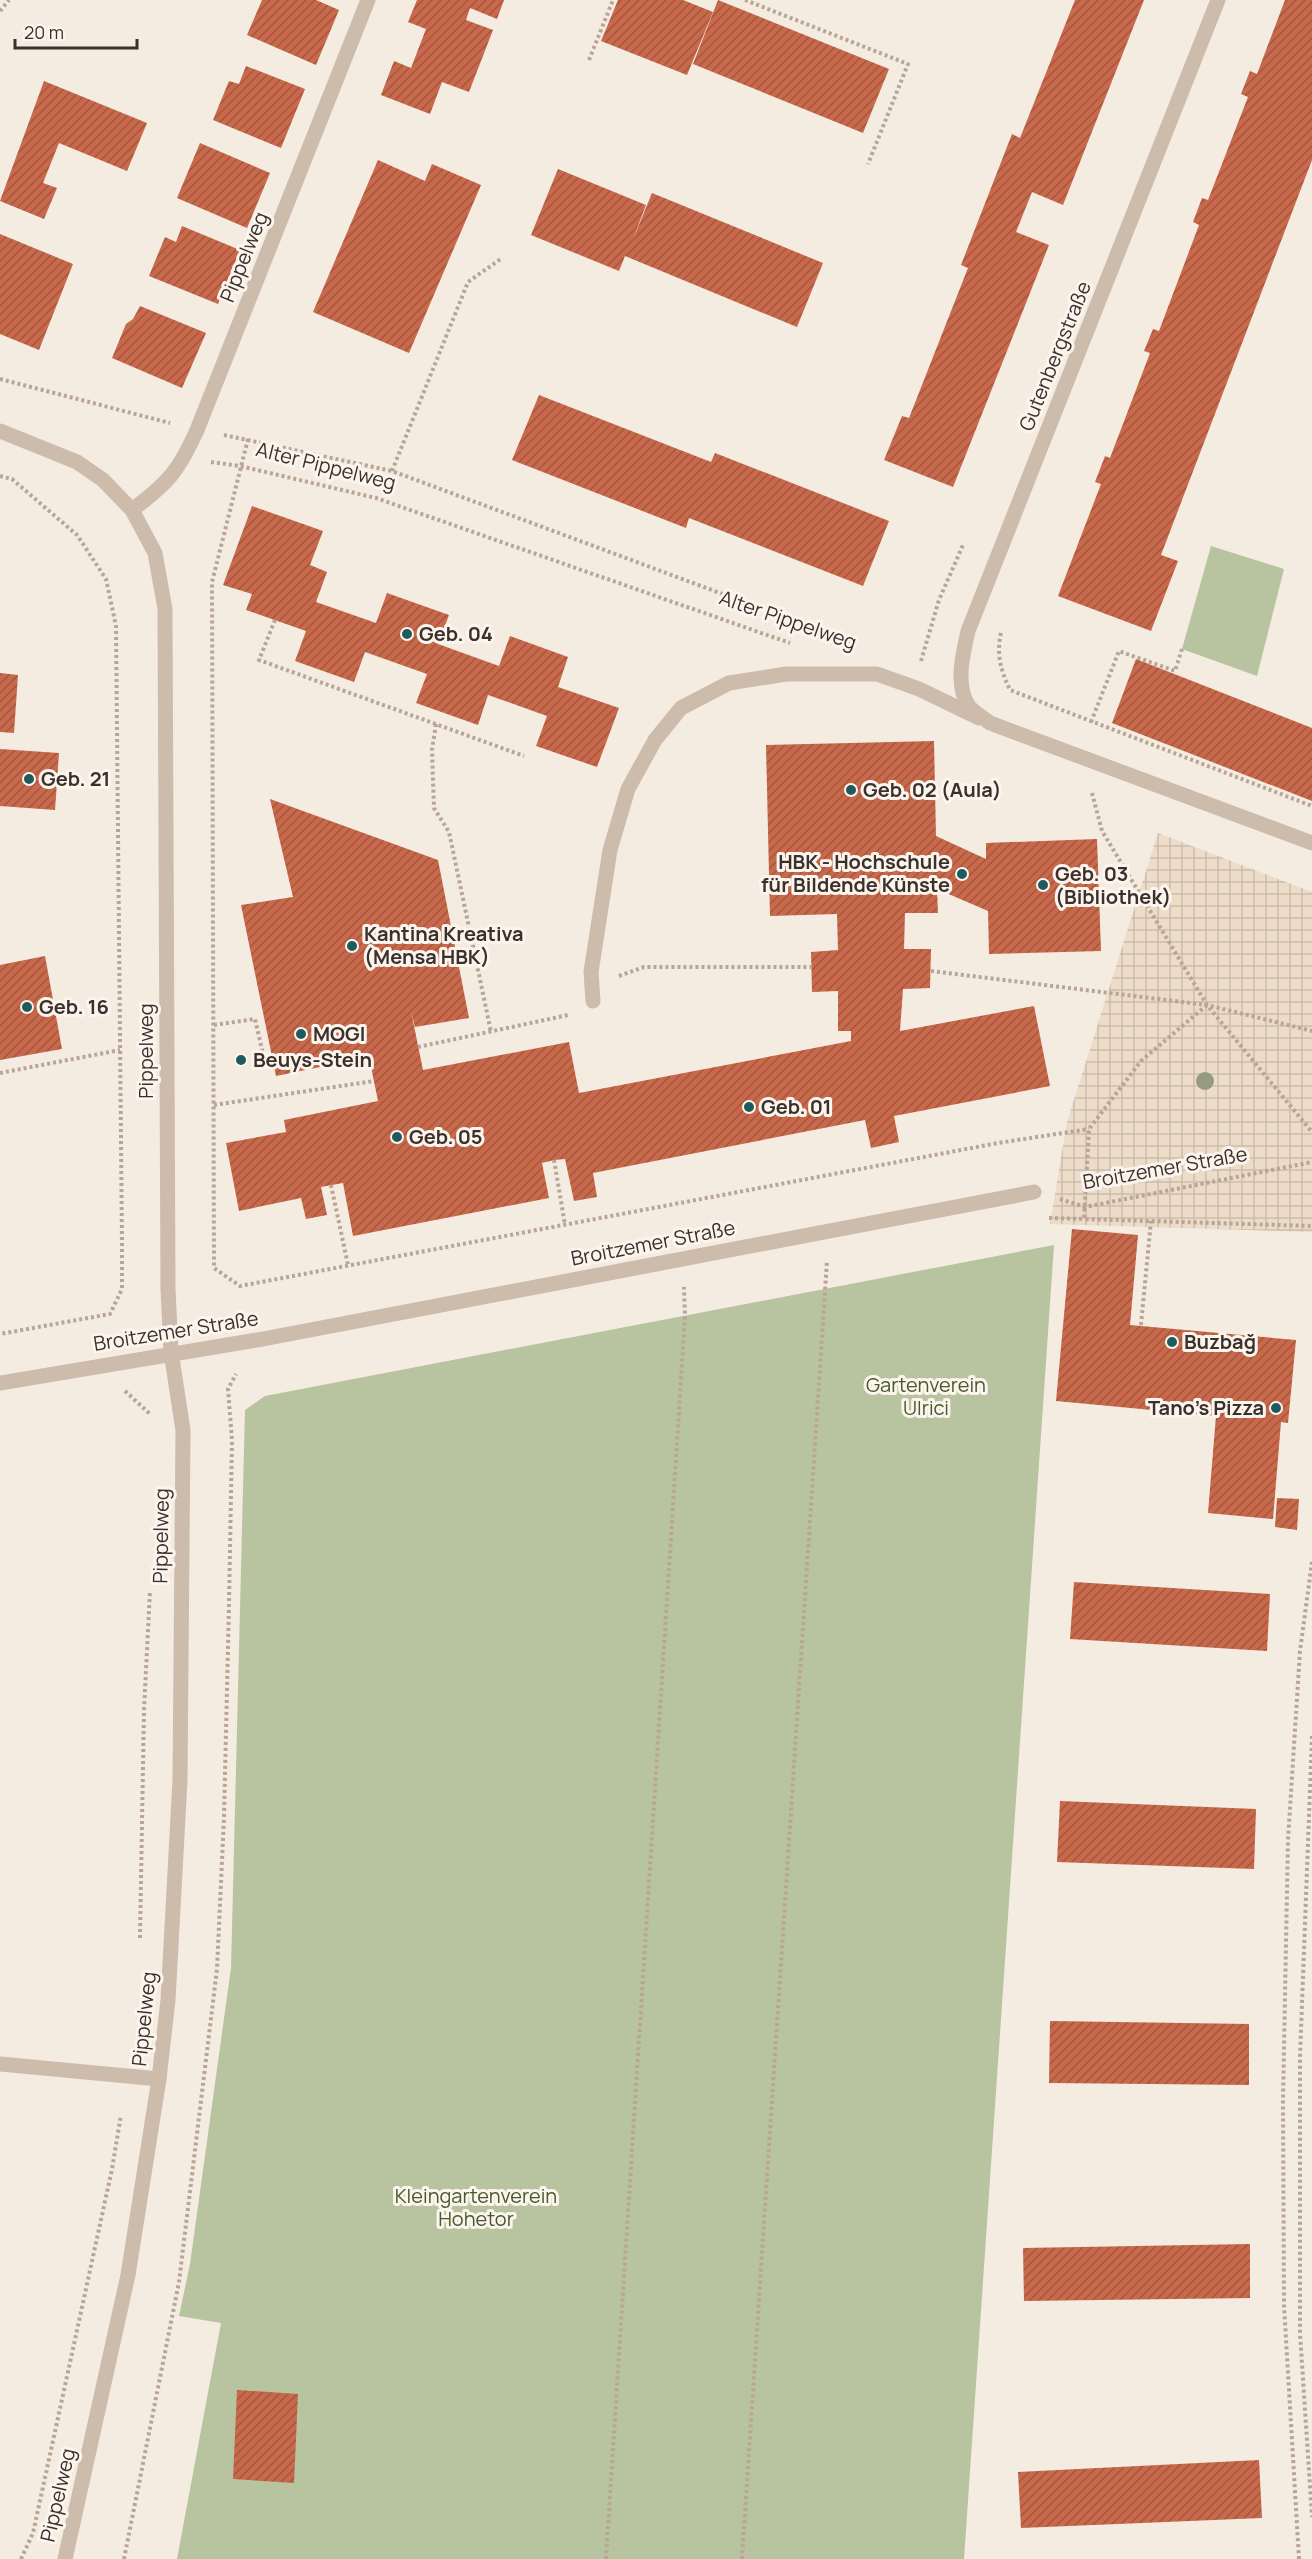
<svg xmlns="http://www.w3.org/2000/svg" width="1312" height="2559" font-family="Manrope,sans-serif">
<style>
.green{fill:#b8c4a0}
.plaza{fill:url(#plaza-grid)}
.building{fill:url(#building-hatch)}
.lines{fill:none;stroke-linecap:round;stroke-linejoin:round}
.path{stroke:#b9a596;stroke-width:4;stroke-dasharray:3 3;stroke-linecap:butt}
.service{stroke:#cdbbac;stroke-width:15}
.minor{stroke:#cdbbac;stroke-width:15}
.tree{fill:#969b7f}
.poi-dot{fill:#1f5a5e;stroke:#fbf5ee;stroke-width:2}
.labels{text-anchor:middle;stroke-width:6;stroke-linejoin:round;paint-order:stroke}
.street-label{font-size:20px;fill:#3b302b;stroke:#fbf5ee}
.poi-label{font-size:20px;font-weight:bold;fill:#3b302b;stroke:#fbf5ee;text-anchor:start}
.park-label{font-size:20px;fill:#4a5a2e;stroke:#fbf5ee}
</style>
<defs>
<pattern id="plaza-grid" width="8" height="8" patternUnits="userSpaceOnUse" patternTransform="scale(1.5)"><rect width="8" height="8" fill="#ecdcc8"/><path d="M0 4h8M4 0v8" fill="none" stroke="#cbbdac"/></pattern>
<pattern id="building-hatch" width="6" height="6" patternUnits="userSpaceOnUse" patternTransform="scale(1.5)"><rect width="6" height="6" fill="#c8694b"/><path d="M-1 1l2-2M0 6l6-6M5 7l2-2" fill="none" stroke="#a4573f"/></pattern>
</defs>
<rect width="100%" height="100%" fill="#f4ebe1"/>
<path class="green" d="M 1211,546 L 1284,569 L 1257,676 L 1182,649 Z
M 1054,1245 L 964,2559 L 177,2559 L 221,2323 L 179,2316 L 190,2264 L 231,1968 L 245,1410 L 265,1396 Z"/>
<path class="plaza" d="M 1158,833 L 1312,892 L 1312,1232 L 1050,1224 L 1067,1122 Z"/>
<path class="building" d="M 262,0 L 316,0 L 339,10 L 316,65 L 247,35 Z
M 417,0 L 504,0 L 497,19 L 470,8 L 466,20 L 493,30 L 469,92 L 442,82 L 430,114 L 381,95 L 394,61 L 411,68 L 426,29 L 408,22 Z
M 618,0 L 683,0 L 713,12 L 687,75 L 601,41 Z
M 718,0 L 889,69 L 863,133 L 693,64 Z
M 1075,0 L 1144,0 L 1063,205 L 1032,192 L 1016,232 L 1049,245 L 953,487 L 884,460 L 902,416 L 909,418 L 968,268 L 961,265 L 1012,134 L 1020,138 Z
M 1285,0 L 1312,0 L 1312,160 L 1161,555 L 1178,561 L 1151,631 L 1058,596 L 1101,484 L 1095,482 L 1105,456 L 1110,458 L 1150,353 L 1144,351 L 1153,329 L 1159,331 L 1199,225 L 1193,222 L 1202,198 L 1208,200 L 1248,97 L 1241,94 L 1250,71 L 1257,74 Z
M 246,66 L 305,89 L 281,148 L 213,120 L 229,81 L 239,84 Z
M 44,81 L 147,123 L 127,171 L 59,143 L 43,183 L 57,188 L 44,219 L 0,201 Z
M 200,143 L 270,173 L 247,228 L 177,198 Z
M 378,160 L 425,181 L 432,164 L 481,185 L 409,353 L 313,312 Z
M 558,169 L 646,205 L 632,242 L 652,193 L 823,263 L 797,327 L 625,256 L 619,271 L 531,235 Z
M 182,226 L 240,250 L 218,304 L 149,276 L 165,237 L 176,242 Z
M 0,234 L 73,264 L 39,350 L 0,334 Z
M 140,306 L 206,333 L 182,388 L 112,358 L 126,324 L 133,319 Z
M 539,395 L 711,462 L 715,453 L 889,521 L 863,586 L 689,518 L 686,528 L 512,460 Z
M 252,506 L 323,531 L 310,565 L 327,572 L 316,602 L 376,623 L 387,593 L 449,615 L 438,644 L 499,666 L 510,636 L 568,657 L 558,687 L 619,708 L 597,767 L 536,746 L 547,716 L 488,695 L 478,725 L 416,703 L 427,674 L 365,652 L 354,682 L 295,661 L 306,631 L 246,610 L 252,594 L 223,585 Z
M 1136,659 L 1312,728 L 1312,801 L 1112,723 Z
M 0,673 L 18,675 L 14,733 L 0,732 Z
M 934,741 L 936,836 L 986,859 L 986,843 L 1097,839 L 1101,951 L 989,954 L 988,911 L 937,889 L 938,913 L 905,913 L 904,949 L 931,949 L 930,988 L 903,989 L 900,1031 L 1034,1006 L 1050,1086 L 894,1116 L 899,1142 L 871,1148 L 865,1120 L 593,1173 L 597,1197 L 574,1201 L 565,1159 L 554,1160 L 542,1163 L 549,1198 L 353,1236 L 343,1183 L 321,1187 L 327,1215 L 306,1219 L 301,1198 L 239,1211 L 226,1143 L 286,1132 L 284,1120 L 378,1101 L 369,1057 L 276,1076 L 241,905 L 293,897 L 270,799 L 438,860 L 469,1018 L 415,1027 L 411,1011 L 423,1070 L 569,1042 L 579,1093 L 851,1041 L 851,1031 L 838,1031 L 838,991 L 812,992 L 811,952 L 838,950 L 837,914 L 770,916 L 766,745 Z
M 0,749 L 59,753 L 55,810 L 0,806 Z
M 45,956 L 62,1049 L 0,1060 L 0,965 Z
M 1072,1229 L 1138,1235 L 1130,1325 L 1296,1340 L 1288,1423 L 1281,1422 L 1273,1519 L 1208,1513 L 1216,1416 L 1056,1401 Z
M 1277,1498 L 1299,1499 L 1297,1530 L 1275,1527 Z
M 1074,1582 L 1270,1594 L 1267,1651 L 1070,1639 Z
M 1060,1801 L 1256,1809 L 1254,1869 L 1057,1862 Z
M 1050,2021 L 1249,2024 L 1249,2085 L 1049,2083 Z
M 1250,2244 L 1250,2298 L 1024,2301 L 1023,2248 Z
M 237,2390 L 298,2394 L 294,2483 L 233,2479 Z
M 1259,2460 L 1262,2518 L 1021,2528 L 1018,2472 Z"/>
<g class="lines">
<path class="path" d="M 745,0 L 908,64 L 868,164
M 0,11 L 9,0
M 589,60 L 613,0
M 0,379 L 170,423
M 224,435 L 392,471 L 857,644
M 248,439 L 212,582 L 214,1268 L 240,1286 L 998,1143 L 1089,1129
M 211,462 L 240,466 L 376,498 L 790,643
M 392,471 L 468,282 L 502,258
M 0,476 L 12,479 L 77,535 L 106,579 L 116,626 L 122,1243 L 122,1289 L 110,1314 L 0,1334
M 275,620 L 259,660 L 524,756
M 1001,633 C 996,654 1001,671 1010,690 L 1312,806
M 921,661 L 939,600 L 963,545
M 1091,722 L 1119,651 L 1175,671 L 1182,649
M 436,724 L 432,750 L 434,808 L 449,832 L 491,1032
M 1092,793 L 1102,831 L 1207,1005 L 1312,1132
M 931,971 L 1207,1005 L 1312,1031
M 619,976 L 644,967 L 811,967
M 1207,1005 L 1141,1061 L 1089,1129 L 1084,1219 L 1312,1226
M 214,1025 L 255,1019 L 265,1063 L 273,1062
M 418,1047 L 568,1015
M 0,1073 L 120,1050
M 214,1105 L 374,1081
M 554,1160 L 565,1225
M 331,1185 L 348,1265
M 1060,1199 L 1085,1207 L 1312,1162
M 1049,1218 L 1084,1219
M 1141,1325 L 1151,1221
M 125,1391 L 150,1414
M 1312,1736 L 1300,2057 L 1300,2333 L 1312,2517
M 140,1938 L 144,1710 L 150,1591
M 21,2559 L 33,2533 L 112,2169 L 121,2115
M 124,2559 L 179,2282 L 217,1969 L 224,1817 L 229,1604 L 232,1440 L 228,1389 L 236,1374
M 606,2559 L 685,1317 L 684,1287
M 742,2559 L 827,1261
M 1299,2559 L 1284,2305 L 1283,2101 L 1288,1840 L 1300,1651 L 1312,1562"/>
<path class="service" d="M 593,1001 L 591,972 L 610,850 L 628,789 L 655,740 L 681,708 L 729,683 L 786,674 L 877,674 L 919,689 L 979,718
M 0,2064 L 159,2079"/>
<path class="minor" d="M 1218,0 L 968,631 C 963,654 955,683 968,705 C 973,712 984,718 990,723 L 1312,843
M 0,431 L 77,462 L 103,480 L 132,510 L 155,553 L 165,609 L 168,1289 L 171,1352 L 183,1430 L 180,1780 L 168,2000 L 159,2079 L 128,2275 L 65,2559
M 132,510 C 168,483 178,472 197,430 L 368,0
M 0,1383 L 263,1339 L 1034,1192"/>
</g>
<circle class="tree" cx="1205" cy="1081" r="9"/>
<g class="poi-dot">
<circle cx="407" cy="634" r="6"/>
<circle cx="29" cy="779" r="6"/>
<circle cx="851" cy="790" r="6"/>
<circle cx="962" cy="874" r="6"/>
<circle cx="1043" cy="885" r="6"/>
<circle cx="352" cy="946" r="6"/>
<circle cx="27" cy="1007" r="6"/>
<circle cx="301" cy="1034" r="6"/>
<circle cx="241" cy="1060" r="6"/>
<circle cx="749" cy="1107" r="6"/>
<circle cx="397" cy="1137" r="6"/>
<circle cx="1172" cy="1342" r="6"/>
<circle cx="1276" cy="1408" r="6"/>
</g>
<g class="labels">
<g class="street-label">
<text transform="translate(244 257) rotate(-68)" y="7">Pippelweg</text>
<text transform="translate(1055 356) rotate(-68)" y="7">Gutenbergstraße</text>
<text transform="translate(326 466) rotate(14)" y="7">Alter Pippelweg</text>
<text transform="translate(788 620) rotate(19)" y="7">Alter Pippelweg</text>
<text transform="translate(146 1051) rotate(-90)" y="7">Pippelweg</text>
<text transform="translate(1165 1168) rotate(-10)" y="7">Broitzemer Straße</text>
<text transform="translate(653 1243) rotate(-11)" y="7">Broitzemer Straße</text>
<text transform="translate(176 1331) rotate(-9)" y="7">Broitzemer Straße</text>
<text transform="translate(161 1536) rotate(-89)" y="7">Pippelweg</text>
<text transform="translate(144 2019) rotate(-84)" y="7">Pippelweg</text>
<text transform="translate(58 2495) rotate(-77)" y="7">Pippelweg</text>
</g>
<g class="poi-label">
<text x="419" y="641">Geb. 04</text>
<text x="41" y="786">Geb. 21</text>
<text x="863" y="797">Geb. 02 (Aula)</text>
<text x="950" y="869" text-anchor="end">HBK - Hochschule<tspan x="950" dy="23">für Bildende Künste</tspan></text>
<text x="1055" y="881">Geb. 03<tspan x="1055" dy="23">(Bibliothek)</tspan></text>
<text x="364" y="941">Kantina Kreativa<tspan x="364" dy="23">(Mensa HBK)</tspan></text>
<text x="39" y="1014">Geb. 16</text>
<text x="313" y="1041">MOGI</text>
<text x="253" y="1067">Beuys-Stein</text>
<text x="761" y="1114">Geb. 01</text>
<text x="409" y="1144">Geb. 05</text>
<text x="1184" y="1349">Buzbağ</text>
<text x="1264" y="1415" text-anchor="end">Tano's Pizza</text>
</g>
<g class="park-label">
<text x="926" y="1392">Gartenverein<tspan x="926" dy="23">Ulrici</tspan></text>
<text x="476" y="2203">Kleingartenverein<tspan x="476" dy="23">Hohetor</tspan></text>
</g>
</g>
<path d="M15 39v9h122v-9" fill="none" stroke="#3b302b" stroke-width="3"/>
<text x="24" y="39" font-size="18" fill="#3b302b" stroke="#fbf5ee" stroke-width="4.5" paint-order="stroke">20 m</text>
</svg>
